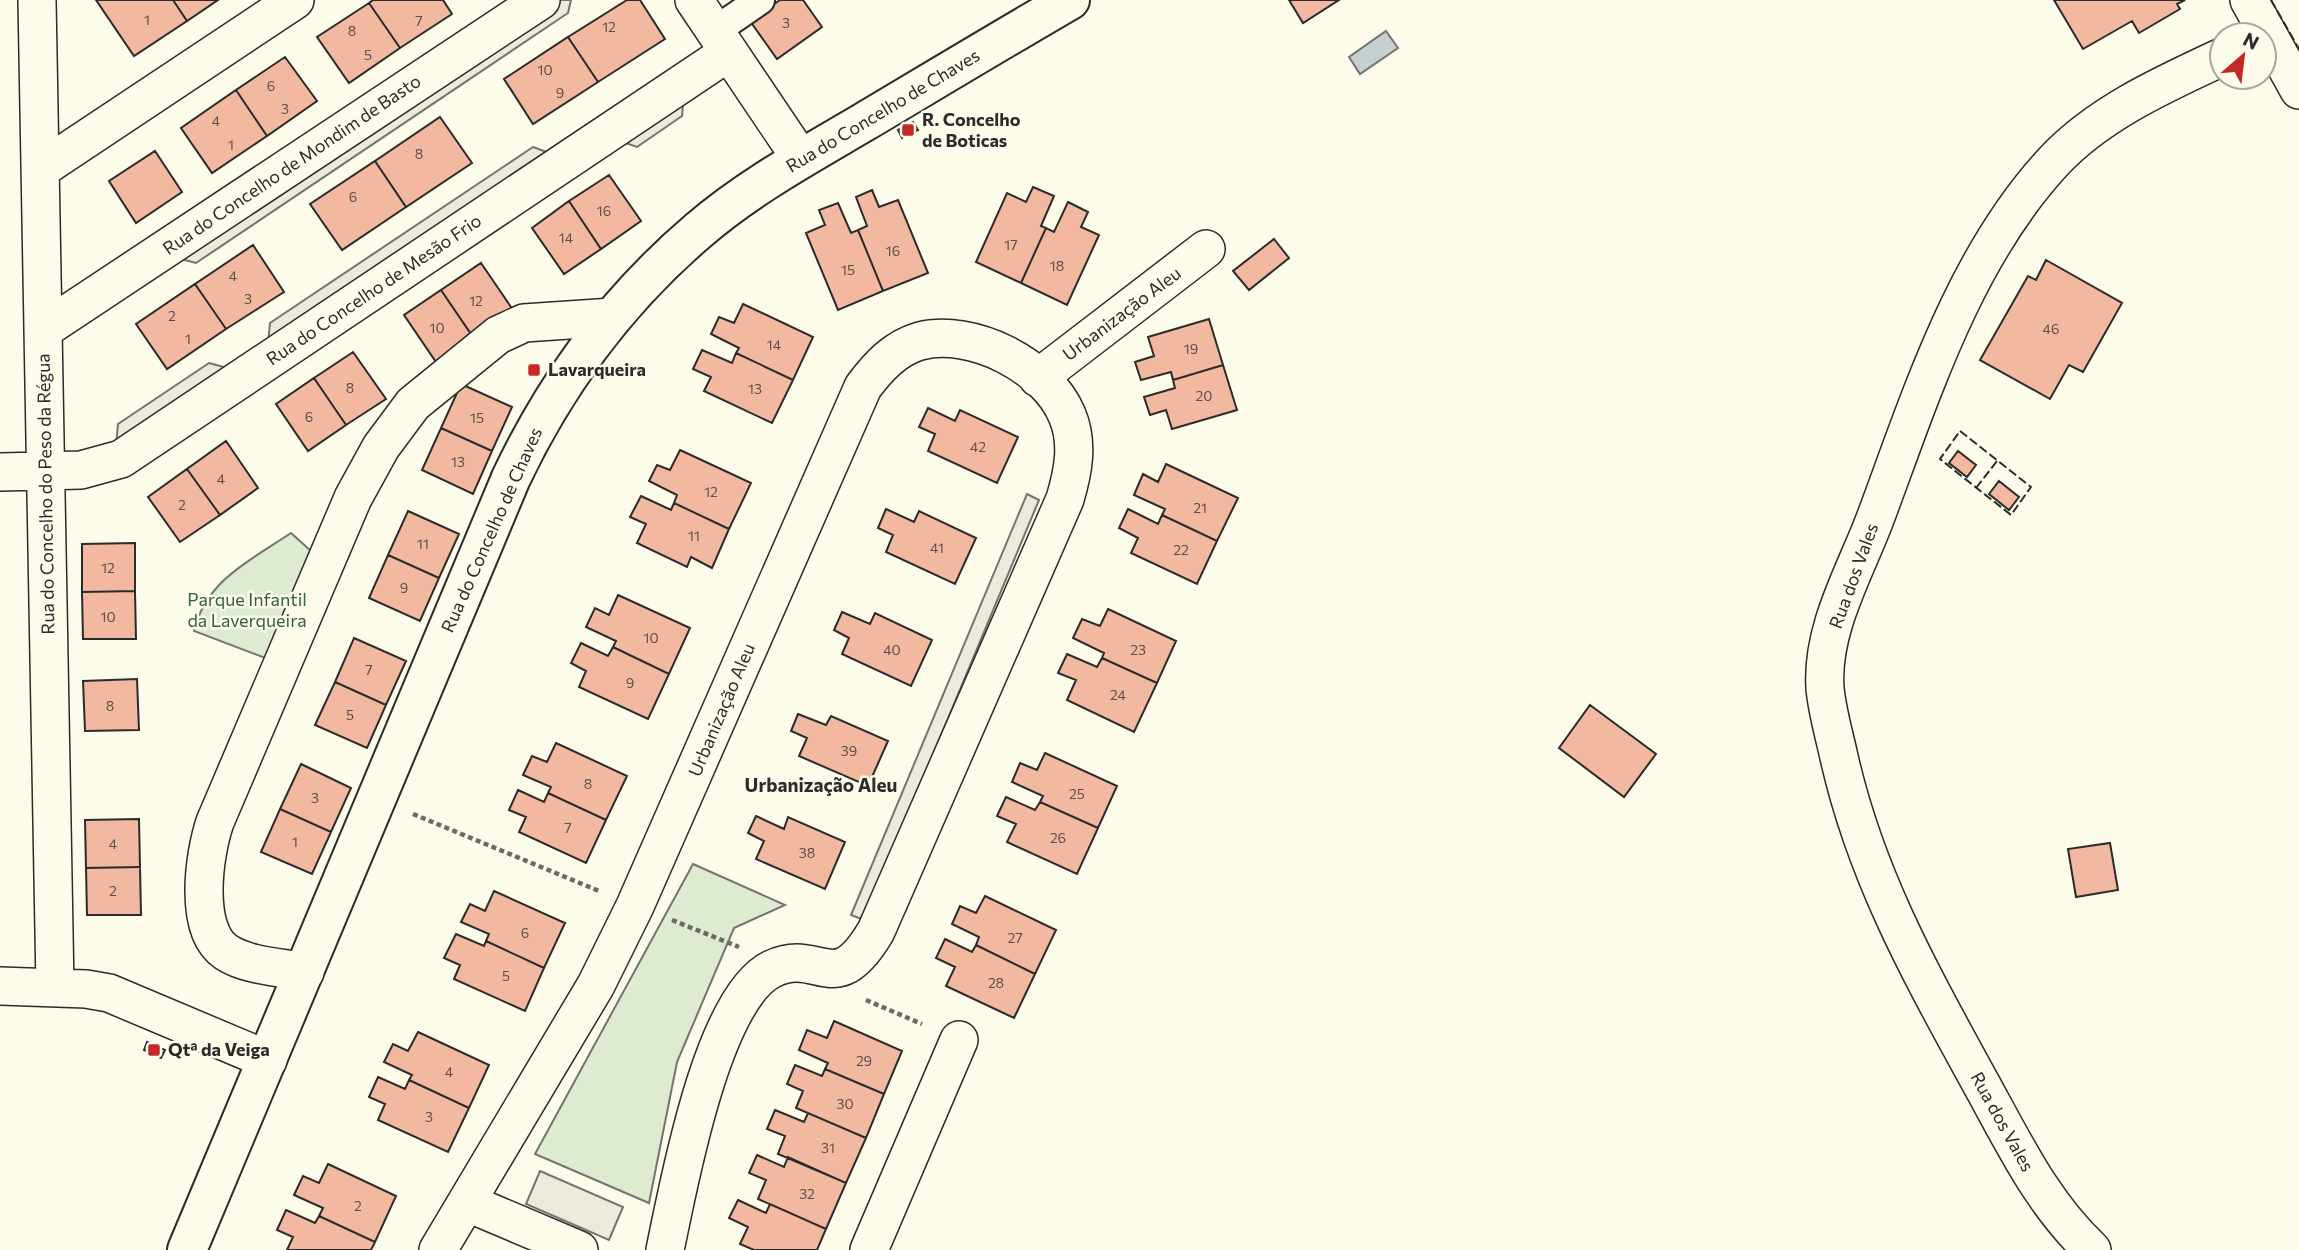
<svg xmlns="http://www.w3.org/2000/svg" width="2299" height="1250" font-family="Commissioner,sans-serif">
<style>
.green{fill:#deebd1;stroke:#74746e;stroke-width:2}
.parking{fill:#eceadb;stroke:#74746e;stroke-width:2}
.water{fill:#c7d0d0;stroke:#74746e;stroke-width:2}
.building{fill:#f2b8a0;stroke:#2b2b2b;stroke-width:2}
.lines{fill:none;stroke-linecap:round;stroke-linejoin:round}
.pedestrian-casing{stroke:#2b2b2b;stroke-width:32}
.minor-casing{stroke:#2b2b2b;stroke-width:40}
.tertiary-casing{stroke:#2b2b2b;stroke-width:42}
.path{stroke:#6a6964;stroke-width:4.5;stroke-dasharray:5 3.5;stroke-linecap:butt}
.pedestrian{stroke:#fdfbea;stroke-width:28}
.minor{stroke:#fdfbea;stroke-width:37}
.tertiary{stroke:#fdfbea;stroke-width:38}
.fence{stroke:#2b2b2b;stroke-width:2;stroke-dasharray:9 3.5;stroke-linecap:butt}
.poi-dot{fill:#c62828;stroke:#fdfbea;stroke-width:2.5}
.labels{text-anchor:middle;stroke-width:5;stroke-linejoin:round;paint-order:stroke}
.number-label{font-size:14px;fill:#5d4e48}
.street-label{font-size:18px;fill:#2b2b2b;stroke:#fdfbea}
.poi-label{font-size:18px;font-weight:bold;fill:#2b2b2b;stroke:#fdfbea;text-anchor:start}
.park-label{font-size:18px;fill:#34623c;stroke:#fdfbea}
.neighbourhood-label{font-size:19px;font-weight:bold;fill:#2b2b2b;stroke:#fdfbea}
</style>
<rect width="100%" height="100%" fill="#fdfbea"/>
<path class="green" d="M 291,533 L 312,552 L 268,659 L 194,631 C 206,580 251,560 291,533 Z
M 693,864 L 785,905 L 734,928 L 677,1062 L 649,1203 L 535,1154 Z"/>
<path class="parking" d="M 557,0 L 571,0 L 568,13 L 196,263 L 173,257 Z
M 684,95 L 682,116 L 637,147 L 617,140 Z
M 533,147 L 552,154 L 268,344 L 270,323 Z
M 209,363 L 231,369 L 116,445 L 118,424 Z
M 1027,494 L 1039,500 L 864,920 L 851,915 Z
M 540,1171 L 623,1207 L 609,1240 L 526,1204 Z"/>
<path class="water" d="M 1386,31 L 1398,48 L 1360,74 L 1349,57 Z"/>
<path class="building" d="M 96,0 L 173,0 L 187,21 L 134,56 Z
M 173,0 L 218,0 L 187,21 Z
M 373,0 L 443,0 L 452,14 L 400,48 L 369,3 Z
M 627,0 L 640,0 L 665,39 L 598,82 L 568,37 Z
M 780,0 L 803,0 L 822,27 L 777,59 L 750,21 Z
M 1289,0 L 1339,0 L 1303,23 Z
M 2054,0 L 2185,0 L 2177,4 L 2180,9 L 2139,33 L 2132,21 L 2083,49 Z
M 369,3 L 400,48 L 349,83 L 317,37 Z
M 568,37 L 598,82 L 533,124 L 504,79 Z
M 285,57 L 317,101 L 267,136 L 236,90 Z
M 236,90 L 267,136 L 212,173 L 181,128 Z
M 440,117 L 472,163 L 406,207 L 375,161 Z
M 913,122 L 918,130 L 902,138 L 898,130 Z
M 155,151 L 182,192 L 136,223 L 109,181 Z
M 375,161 L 406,207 L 342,250 L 310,204 Z
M 609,175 L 641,221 L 601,249 L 569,201 Z
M 1033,187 L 1054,196 L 1041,226 L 1046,228 L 1021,283 L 976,262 L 1007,193 L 1026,202 Z
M 872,190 L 879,207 L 898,200 L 928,273 L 883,291 L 858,230 L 867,226 L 856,197 Z
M 569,201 L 601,249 L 564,274 L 532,228 Z
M 1068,202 L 1088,212 L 1081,227 L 1099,235 L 1067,305 L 1021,283 L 1046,228 L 1054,232 Z
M 838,203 L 851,233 L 858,230 L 883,291 L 838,310 L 806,233 L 825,225 L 819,210 Z
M 1274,239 L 1289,258 L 1249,290 L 1233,271 Z
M 253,245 L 284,292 L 226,329 L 195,284 Z
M 2046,260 L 2122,303 L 2083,372 L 2069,365 L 2050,399 L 1980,360 L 2028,276 L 2036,280 Z
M 481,263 L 513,310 L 473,337 L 441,290 Z
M 195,284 L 226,329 L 167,369 L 136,324 Z
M 441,290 L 473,337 L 436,362 L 404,315 Z
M 743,304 L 813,337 L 793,380 L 736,353 L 739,348 L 711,334 L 719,317 L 734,323 Z
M 1209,319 L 1223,365 L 1173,380 L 1171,372 L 1141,380 L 1135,362 L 1154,356 L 1148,337 Z
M 702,350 L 732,363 L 736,353 L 793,380 L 772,423 L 704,391 L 711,377 L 693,369 Z
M 353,352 L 386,399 L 346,425 L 314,378 Z
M 1223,365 L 1237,410 L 1172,429 L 1166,410 L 1150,415 L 1144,397 L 1175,388 L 1173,380 Z
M 314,378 L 346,425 L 308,451 L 276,404 Z
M 461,384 L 512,407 L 492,451 L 441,428 Z
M 928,408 L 955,421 L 960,410 L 1018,437 L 997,483 L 928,451 L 935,434 L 919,427 Z
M 441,428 L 492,451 L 473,494 L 422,470 Z
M 226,441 L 258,488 L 220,515 L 187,469 Z
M 680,450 L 751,483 L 729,529 L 674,503 L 677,495 L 649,481 L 657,465 L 670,470 Z
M 1958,451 L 1976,465 L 1967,477 L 1949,463 Z
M 1166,464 L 1238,498 L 1217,541 L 1162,515 L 1165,509 L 1134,495 L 1143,474 L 1158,482 Z
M 187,469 L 220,515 L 180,542 L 148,497 Z
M 1999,481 L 2019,497 L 2009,510 L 1989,494 Z
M 641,496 L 671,510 L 674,503 L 729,529 L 712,568 L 691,557 L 687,567 L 637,543 L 646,524 L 630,517 Z
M 886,509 L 914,522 L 919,511 L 976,538 L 955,584 L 886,552 L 893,535 L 878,528 Z
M 1128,509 L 1158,524 L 1162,515 L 1217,541 L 1197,584 L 1131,553 L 1138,538 L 1119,528 Z
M 408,511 L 459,534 L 439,578 L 388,555 Z
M 135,543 L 135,591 L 82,592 L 82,544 Z
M 388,555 L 439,578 L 420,621 L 369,598 Z
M 135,591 L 136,639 L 83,639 L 82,592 Z
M 618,595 L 690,628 L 669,674 L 613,647 L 616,641 L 586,627 L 595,608 L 609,615 Z
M 1108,609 L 1176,641 L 1157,683 L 1102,658 L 1104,653 L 1073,638 L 1082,619 L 1100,626 Z
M 842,612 L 870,624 L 875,613 L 932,640 L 911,686 L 842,654 L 849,638 L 834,630 Z
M 354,638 L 406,661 L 386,705 L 335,682 Z
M 581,643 L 608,656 L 613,647 L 669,674 L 648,719 L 579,687 L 586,671 L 571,663 Z
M 1067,654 L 1097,667 L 1102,658 L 1157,683 L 1134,732 L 1067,700 L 1076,680 L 1058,673 Z
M 137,679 L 139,730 L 85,731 L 83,681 Z
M 335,682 L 386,705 L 367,748 L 315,725 Z
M 1590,705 L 1656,754 L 1624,797 L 1559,748 Z
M 798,714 L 826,725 L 831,716 L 888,741 L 868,786 L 799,756 L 807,738 L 791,731 Z
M 556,743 L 627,776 L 606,820 L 548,793 L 551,787 L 523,775 L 532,756 L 547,762 Z
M 1045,753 L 1117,786 L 1098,828 L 1040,802 L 1043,796 L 1012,782 L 1020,763 L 1037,770 Z
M 301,764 L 351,788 L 331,832 L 280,809 Z
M 518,790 L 544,802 L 548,793 L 606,820 L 586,863 L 519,832 L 526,817 L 509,810 Z
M 1006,797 L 1035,810 L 1040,802 L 1098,828 L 1077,874 L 1007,842 L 1016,824 L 997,816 Z
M 280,809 L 331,832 L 312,874 L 261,852 Z
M 756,816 L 784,829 L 788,817 L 845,842 L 825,889 L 756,859 L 764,841 L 748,833 Z
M 139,819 L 140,867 L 86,868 L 85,820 Z
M 2110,843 L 2118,890 L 2076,897 L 2068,849 Z
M 140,867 L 141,915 L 87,915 L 86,868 Z
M 494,891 L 565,923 L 544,968 L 486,941 L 489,934 L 461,922 L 470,904 L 485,911 Z
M 985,896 L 1056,930 L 1035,974 L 976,945 L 979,937 L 952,924 L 960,906 L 976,913 Z
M 456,934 L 484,946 L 486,941 L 544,968 L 525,1011 L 454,979 L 460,965 L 444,958 Z
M 945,939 L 972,952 L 976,945 L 1035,974 L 1014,1018 L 946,986 L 955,967 L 936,958 Z
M 834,1021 L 902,1051 L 884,1094 L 825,1069 L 828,1063 L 799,1050 L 807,1030 L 827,1038 Z
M 418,1032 L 489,1065 L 469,1108 L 409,1080 L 412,1075 L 384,1062 L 393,1044 L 408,1051 Z
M 147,1042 L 165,1050 L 161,1058 L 144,1050 Z
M 795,1065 L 822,1076 L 825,1069 L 884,1094 L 866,1138 L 796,1108 L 803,1091 L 787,1084 Z
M 378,1077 L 405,1089 L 409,1080 L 469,1108 L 448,1152 L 378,1120 L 385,1104 L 369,1097 Z
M 775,1110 L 804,1122 L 808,1113 L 866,1138 L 846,1183 L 778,1154 L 785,1136 L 767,1129 Z
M 757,1155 L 784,1167 L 788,1157 L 846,1183 L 826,1229 L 758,1199 L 766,1180 L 749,1173 Z
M 328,1164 L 396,1196 L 375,1242 L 319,1216 L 323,1208 L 294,1195 L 303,1176 L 319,1183 Z
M 738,1200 L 766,1213 L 770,1204 L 826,1229 L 817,1250 L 754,1250 L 740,1244 L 748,1227 L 729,1218 Z
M 286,1210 L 315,1223 L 319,1216 L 375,1242 L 371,1250 L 287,1250 L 293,1237 L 277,1230 Z"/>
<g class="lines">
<g class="pedestrian-casing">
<path id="pedestrian" d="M 715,31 L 760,0"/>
</g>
<g class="minor-casing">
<path id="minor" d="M 37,0 L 55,987
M 694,0 L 801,159
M 2249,0 L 2299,90
M 41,169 L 295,0
M 43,330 L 541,0
M 1038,378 L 1206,249
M 0,472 L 81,470 L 121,459 L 729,52
M 305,972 C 280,967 247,966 226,952 C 193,930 204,854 215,822 L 353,498 L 381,447 L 413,404 L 498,335 L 524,323 L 613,317
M 0,986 L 86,989 L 109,993 L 268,1060
M 468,1203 L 579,1250
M 438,1250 L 596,985 L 635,906 L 863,387 C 878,367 895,348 920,341 C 972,328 1046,365 1067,415 C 1079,443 1073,472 1065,499 L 876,931 C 834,1002 820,946 772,969 C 712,998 678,1188 665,1250
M 869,1250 L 959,1040
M 2092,1250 C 2041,1202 2013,1141 1979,1080 C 1921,974 1866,877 1839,757 C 1834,734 1827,711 1825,688 C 1821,629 1855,572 1875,519 C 1921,396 1963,259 2054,161 C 2099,113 2164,84 2222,57"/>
</g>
<g class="tertiary-casing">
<path id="tertiary" d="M 187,1250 L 511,478 C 556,383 619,298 699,230 C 749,187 808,155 864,122 C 933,81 1001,40 1070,0"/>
</g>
<path class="path" d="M 413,814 L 599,891
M 672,920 L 739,947
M 866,1000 L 922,1024"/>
<use href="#pedestrian" class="pedestrian"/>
<use href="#minor" class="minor"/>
<use href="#tertiary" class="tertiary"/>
<path class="fence" d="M 2271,0 L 2299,49
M 1960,431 L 2031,487 L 2011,515 L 1940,459 Z
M 1976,488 L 1997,461"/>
</g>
<g class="poi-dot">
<rect x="901" y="123" width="14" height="14" rx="3.5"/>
<rect x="527" y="363" width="14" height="14" rx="3.5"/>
<rect x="147" y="1043" width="14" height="14" rx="3.5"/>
</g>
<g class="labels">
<g class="number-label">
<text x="147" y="25">1</text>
<text x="419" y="26">7</text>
<text x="786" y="28">3</text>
<text x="609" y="32">12</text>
<text x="352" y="36">8</text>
<text x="368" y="60">5</text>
<text x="545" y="75">10</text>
<text x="271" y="91">6</text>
<text x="560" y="98">9</text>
<text x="285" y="114">3</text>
<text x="216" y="126">4</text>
<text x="231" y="150">1</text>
<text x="419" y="159">8</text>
<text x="353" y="202">6</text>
<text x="604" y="216">16</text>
<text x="566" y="243">14</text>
<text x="1011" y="250">17</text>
<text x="893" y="256">16</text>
<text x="1057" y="271">18</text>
<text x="848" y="275">15</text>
<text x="233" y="281">4</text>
<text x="248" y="304">3</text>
<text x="476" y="306">12</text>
<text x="172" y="321">2</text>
<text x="437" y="333">10</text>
<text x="2051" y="334">46</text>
<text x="188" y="344">1</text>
<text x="774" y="350">14</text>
<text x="1191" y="354">19</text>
<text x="350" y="393">8</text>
<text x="755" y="394">13</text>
<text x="1204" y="401">20</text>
<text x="309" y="422">6</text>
<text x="477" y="423">15</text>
<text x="978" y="452">42</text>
<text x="458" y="467">13</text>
<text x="221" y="484">4</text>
<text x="711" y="497">12</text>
<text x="182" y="510">2</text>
<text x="1200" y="513">21</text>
<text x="694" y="541">11</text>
<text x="423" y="549">11</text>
<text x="937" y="553">41</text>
<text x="1181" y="555">22</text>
<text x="108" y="573">12</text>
<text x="404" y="593">9</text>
<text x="108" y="622">10</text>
<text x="651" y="643">10</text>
<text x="892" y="655">40</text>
<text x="1138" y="655">23</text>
<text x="369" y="675">7</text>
<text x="630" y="688">9</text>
<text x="1118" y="700">24</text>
<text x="110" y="711">8</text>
<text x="350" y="720">5</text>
<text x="849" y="756">39</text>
<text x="588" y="789">8</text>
<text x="1077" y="799">25</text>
<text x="315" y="803">3</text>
<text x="568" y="833">7</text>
<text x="1058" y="843">26</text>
<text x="295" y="847">1</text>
<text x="113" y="849">4</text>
<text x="807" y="858">38</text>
<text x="113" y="896">2</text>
<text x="525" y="938">6</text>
<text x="1015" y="943">27</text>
<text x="506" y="981">5</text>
<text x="996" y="988">28</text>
<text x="864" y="1066">29</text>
<text x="449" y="1077">4</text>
<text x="845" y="1109">30</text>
<text x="429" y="1122">3</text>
<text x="828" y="1153">31</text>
<text x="807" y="1199">32</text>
<text x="358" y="1211">2</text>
</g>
<g class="street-label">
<text transform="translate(883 111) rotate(-31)" y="6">Rua do Concelho de Chaves</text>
<text transform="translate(292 165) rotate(-34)" y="6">Rua do Concelho de Mondim de Basto</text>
<text transform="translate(374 290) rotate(-34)" y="6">Rua do Concelho de Mesão Frio</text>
<text transform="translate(1122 314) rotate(-37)" y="6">Urbanização Aleu</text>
<text transform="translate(46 494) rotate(-91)" y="6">Rua do Concelho do Peso da Régua</text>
<text transform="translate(492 530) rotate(-66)" y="6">Rua do Concelho de Chaves</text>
<text transform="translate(1854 576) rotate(-70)" y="6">Rua dos Vales</text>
<text transform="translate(722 710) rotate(-67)" y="6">Urbanização Aleu</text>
<text transform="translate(2002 1122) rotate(61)" y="6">Rua dos Vales</text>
</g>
<g class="poi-label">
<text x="922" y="126">R. Concelho<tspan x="922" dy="21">de Boticas</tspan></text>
<text x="548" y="376">Lavarqueira</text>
<text x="168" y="1056">Qtª da Veiga</text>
</g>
<g class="park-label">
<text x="247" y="606">Parque Infantil<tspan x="247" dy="21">da Laverqueira</tspan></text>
</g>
<g class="neighbourhood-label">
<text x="821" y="792">Urbanização Aleu</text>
</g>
</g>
<g transform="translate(2243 56) rotate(28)"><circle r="33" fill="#fdfbea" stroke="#a9a89e" stroke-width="2"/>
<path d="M0-5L12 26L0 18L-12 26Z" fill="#c62828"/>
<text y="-10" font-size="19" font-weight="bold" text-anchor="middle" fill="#2b2b2b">N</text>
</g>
</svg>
